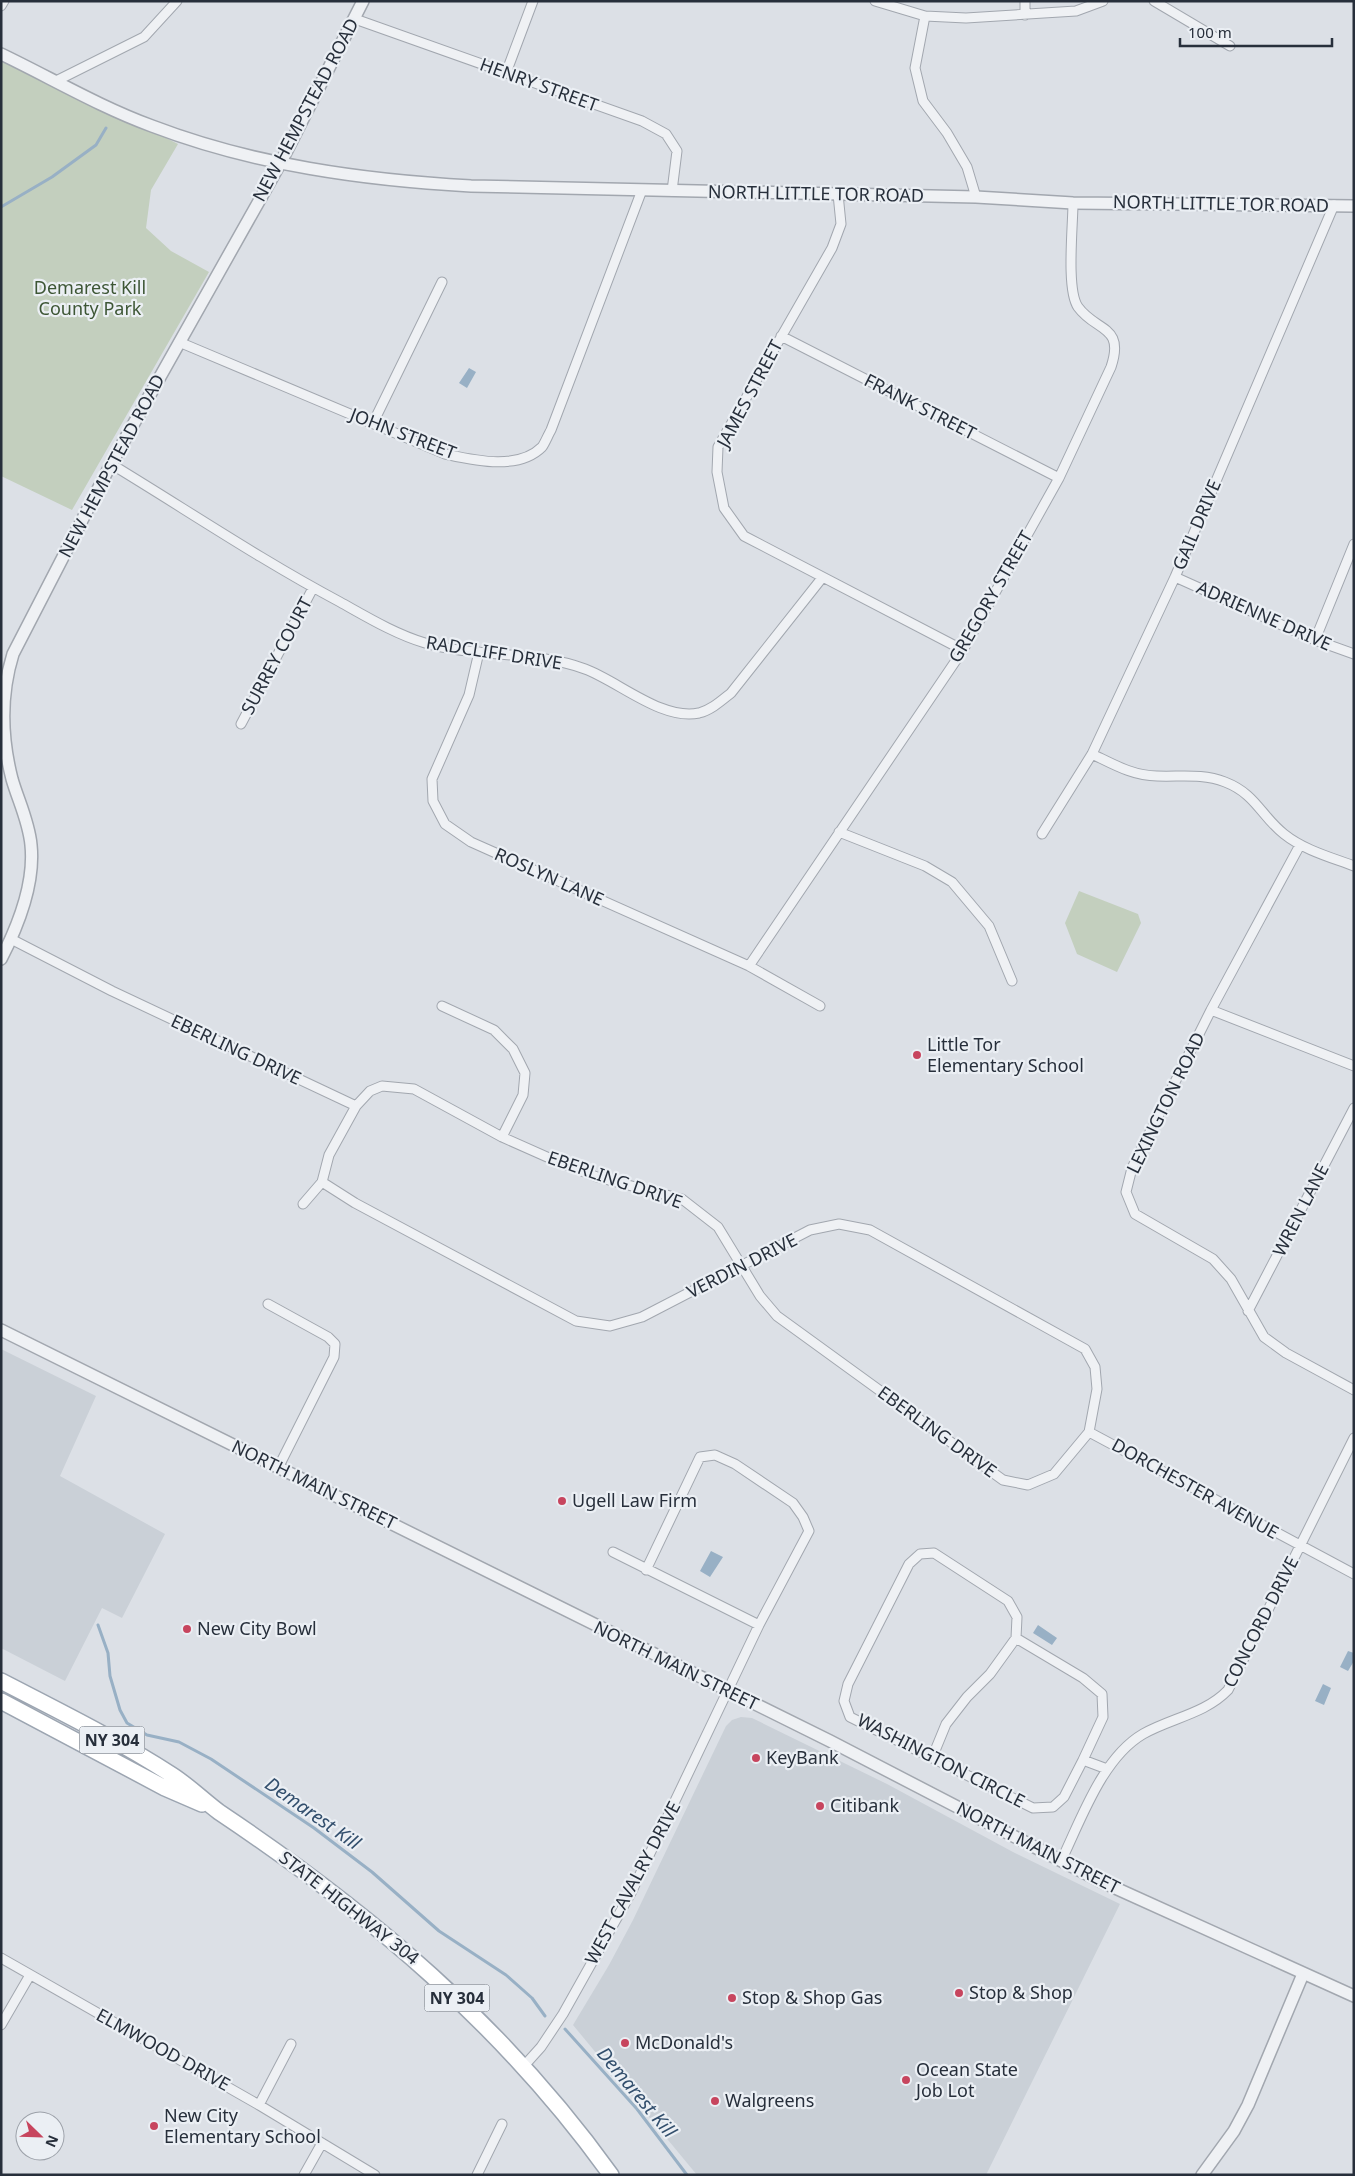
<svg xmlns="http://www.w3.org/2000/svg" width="1355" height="2176" font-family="'Noto Sans',sans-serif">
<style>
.built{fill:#cad0d7}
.green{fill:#c3cfbe}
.water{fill:#98b0c5}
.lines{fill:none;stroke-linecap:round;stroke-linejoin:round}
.stream{stroke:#98b0c5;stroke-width:3}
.minor-casing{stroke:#a2a7af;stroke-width:11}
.tertiary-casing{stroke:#a2a7af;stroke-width:14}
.primary-casing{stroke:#9ca5b1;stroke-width:18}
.minor{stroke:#eff1f4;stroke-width:9}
.tertiary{stroke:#eff1f4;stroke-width:11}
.primary{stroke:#fff;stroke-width:15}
.poi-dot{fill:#c7455e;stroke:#ebeff4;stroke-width:2}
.labels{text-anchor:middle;stroke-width:4.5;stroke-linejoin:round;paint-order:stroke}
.shield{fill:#ebeff4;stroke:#626972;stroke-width:1}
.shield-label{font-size:16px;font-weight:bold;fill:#272f3b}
.street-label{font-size:18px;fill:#272f3b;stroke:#ebeff4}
.park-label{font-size:18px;fill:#3d5635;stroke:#ebeff4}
.poi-label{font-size:18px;fill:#272f3b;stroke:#ebeff4;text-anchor:start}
.water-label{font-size:19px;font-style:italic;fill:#334f6d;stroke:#ebeff4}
</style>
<rect width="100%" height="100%" fill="#dce0e6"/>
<path class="built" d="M 1,1349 L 96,1396 L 60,1476 L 165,1534 L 122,1618 L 102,1608 L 65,1681 L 1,1648 Z
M 741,1717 L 752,1718 L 887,1784 L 1013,1852 L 1120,1904 L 986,2175 L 697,2175 L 573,2025 L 609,1965 L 633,1920 L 726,1726 L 732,1720 Z"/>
<path class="green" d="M 1,55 L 178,144 L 151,190 L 146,228 L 171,251 L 209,272 L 72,510 L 1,476 Z
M 1079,891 L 1138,914 L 1141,923 L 1117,972 L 1077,954 L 1065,923 Z"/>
<path class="water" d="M 469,368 L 476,372 L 467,388 L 459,383 Z
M 711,1551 L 723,1557 L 710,1577 L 700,1571 Z
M 1038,1625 L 1057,1638 L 1052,1645 L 1033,1633 Z
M 1348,1651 L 1354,1653 L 1354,1661 L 1348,1671 L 1340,1667 Z
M 1323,1684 L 1331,1688 L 1324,1705 L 1315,1701 Z"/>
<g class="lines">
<path class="stream" d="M 1,207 L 52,177 L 96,145 L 106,128
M 98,1625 L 108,1653 L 110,1676 L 120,1710 L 127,1723 L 147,1735 L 179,1742 L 211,1759 L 314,1828 L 372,1872 L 439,1931 L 506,1975 L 532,1998 L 545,2016
M 565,2029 L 637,2109 L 687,2175"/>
<g class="minor-casing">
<path id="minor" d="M 875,1 L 925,16 L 966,18 L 1076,11 L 1103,1
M 1154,1 L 1230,46
M 1,6 L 4,1
M 1025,15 L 1025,1
M 925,16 L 915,68 L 923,101 L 947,133 L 967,167 L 976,197
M 355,19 L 642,121 L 666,134 L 677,151 L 672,191
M 506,73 L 533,1
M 56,81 L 144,37 L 177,1
M 838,194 L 841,224 L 832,248 L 718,447 L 717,472 L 724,508 L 744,536 L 963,650
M 781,336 L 1059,478
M 179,342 L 445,454 C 473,460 518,471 542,447 C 545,443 548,435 551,430 L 642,190
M 373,423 L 442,282
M 111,464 C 187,510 261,560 340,602 C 367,617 395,634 425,643 C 476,658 534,650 585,669 C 618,681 662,721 699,713 C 711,710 721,701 731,693 L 822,578
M 1175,577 L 1315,640 L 1354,654
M 1315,640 L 1354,544
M 479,652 L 469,695 L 432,779 L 433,801 L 445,824 L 471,842 L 749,966 L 820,1006
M 241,724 L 313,588
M 1092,754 C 1113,764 1133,776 1157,776 C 1180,777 1202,773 1225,782 C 1256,794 1261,816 1284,834 C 1304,850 1330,857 1354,866
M 839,832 L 925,866 L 952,882 L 989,926 L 1012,981
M 1042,834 L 1092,754 L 1175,577 L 1334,205
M 1300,845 L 1211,1010 L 1132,1168 L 1126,1192 L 1135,1214 L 1213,1259 L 1231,1279 L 1264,1337 L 1286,1353 L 1354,1390
M 11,939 L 112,991 L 356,1106 L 370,1091 L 382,1086 L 414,1089 L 502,1137 L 556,1161 L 597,1177 L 682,1199 L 718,1227 L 760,1296 L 777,1316 L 1003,1480 L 1028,1485 L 1054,1474 L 1089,1432 L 1097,1389 L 1095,1367 L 1085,1349 L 870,1230 L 839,1224 L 810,1230 L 642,1317 L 610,1326 L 576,1321 L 355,1203 L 322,1182
M 749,966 L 963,650 L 1059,478 L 1111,367 C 1125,325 1096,332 1078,307 C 1066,290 1073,225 1073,203
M 442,1006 L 494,1030 L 513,1049 L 525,1073 L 523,1095 L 502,1137
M 1211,1010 L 1354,1066
M 303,1204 L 322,1182 L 329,1155 L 356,1106
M 268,1304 L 328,1337 L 335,1344 L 334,1357 L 278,1468
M 1248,1311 L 1354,1108
M 1089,1432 L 1354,1574
M 613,1552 L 759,1625
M 932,1758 L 946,1724 L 967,1697 L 990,1674 L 1016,1638
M 1083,1760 L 1064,1797 L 1053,1807 L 1033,1808 L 850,1717 L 844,1701 L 848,1684 L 909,1564 L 920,1554 L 934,1553 L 1008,1601 L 1017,1617 L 1016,1638 L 1083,1678 L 1102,1694 L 1103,1717 L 1083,1760 L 1107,1769
M 1061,1861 C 1081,1820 1102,1758 1143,1734 C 1171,1718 1205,1714 1228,1690 L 1354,1438
M 1,1958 L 259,2105 L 375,2175
M 1,2025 L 30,1975
M 523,2067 L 541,2047 L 563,2014 L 632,1891 L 759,1625 L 809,1531 L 803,1517 L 793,1503 L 735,1464 L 715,1455 L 700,1457 L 646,1570
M 259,2105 L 291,2044
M 304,2175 L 322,2143
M 477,2175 L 502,2124"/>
</g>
<g class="tertiary-casing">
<path id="tertiary" d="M 1,54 C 51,78 100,107 152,126 C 254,165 363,180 471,186 L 976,197 L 1073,203 L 1354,206
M 1,959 C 18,926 35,883 31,845 C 29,822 18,800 12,779 C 1,736 0,696 13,654 L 111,464 L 281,162 L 363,1
M 1,1330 L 830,1741 L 1102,1882 L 1354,1996
M 1202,2175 L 1234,2131 L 1248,2105 L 1303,1974"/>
</g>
<g class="primary-casing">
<path id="primary" d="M 1,1681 C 59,1711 118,1740 172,1775 C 189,1786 203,1800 219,1812 C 370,1913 504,2026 611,2175
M 1,1701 L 165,1788 L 202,1804"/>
</g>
<use href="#minor" class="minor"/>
<use href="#tertiary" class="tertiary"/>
<use href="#primary" class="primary"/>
</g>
<g class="poi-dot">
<circle cx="917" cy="1055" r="5"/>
<circle cx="562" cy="1501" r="5"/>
<circle cx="187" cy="1629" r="5"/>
<circle cx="756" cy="1758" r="5"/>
<circle cx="820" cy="1806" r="5"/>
<circle cx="959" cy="1993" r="5"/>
<circle cx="732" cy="1998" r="5"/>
<circle cx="625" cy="2043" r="5"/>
<circle cx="906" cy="2080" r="5"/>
<circle cx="715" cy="2101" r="5"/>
<circle cx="154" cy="2126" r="5"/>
</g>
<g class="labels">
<g class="shield">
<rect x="79.5" y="1726.5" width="65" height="27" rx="4"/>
<rect x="424.5" y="1984.5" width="65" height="27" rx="4"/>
</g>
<g class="shield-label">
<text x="112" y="1746">NY 304</text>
<text x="457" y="2004">NY 304</text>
</g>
<g class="street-label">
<text transform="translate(539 85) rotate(20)" y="6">HENRY STREET</text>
<text transform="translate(306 110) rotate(-62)" y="6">NEW HEMPSTEAD ROAD</text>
<text transform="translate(816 194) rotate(1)" y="6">NORTH LITTLE TOR ROAD</text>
<text transform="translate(1221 204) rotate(1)" y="6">NORTH LITTLE TOR ROAD</text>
<text transform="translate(750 394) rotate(-62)" y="6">JAMES STREET</text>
<text transform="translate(920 407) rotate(27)" y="6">FRANK STREET</text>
<text transform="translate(403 434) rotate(21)" y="6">JOHN STREET</text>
<text transform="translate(112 466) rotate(-62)" y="6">NEW HEMPSTEAD ROAD</text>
<text transform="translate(1197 525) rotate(-67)" y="6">GAIL DRIVE</text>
<text transform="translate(991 597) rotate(-60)" y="6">GREGORY STREET</text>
<text transform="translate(1264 616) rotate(24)" y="6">ADRIENNE DRIVE</text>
<text transform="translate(494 653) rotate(9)" y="6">RADCLIFF DRIVE</text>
<text transform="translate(277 656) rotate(-62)" y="6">SURREY COURT</text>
<text transform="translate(549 877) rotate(24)" y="6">ROSLYN LANE</text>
<text transform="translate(236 1050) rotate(25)" y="6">EBERLING DRIVE</text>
<text transform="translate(1166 1103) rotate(-64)" y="6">LEXINGTON ROAD</text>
<text transform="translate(615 1180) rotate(19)" y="6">EBERLING DRIVE</text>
<text transform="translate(1301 1210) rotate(-63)" y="6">WREN LANE</text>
<text transform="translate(742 1266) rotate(-27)" y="6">VERDIN DRIVE</text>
<text transform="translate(937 1432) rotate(36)" y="6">EBERLING DRIVE</text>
<text transform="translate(314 1485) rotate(26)" y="6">NORTH MAIN STREET</text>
<text transform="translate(1195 1489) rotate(29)" y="6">DORCHESTER AVENUE</text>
<text transform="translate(1261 1622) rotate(-63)" y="6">CONCORD DRIVE</text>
<text transform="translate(676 1666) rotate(26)" y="6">NORTH MAIN STREET</text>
<text transform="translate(941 1761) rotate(27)" y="6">WASHINGTON CIRCLE</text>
<text transform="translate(1038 1848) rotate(27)" y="6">NORTH MAIN STREET</text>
<text transform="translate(633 1883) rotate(-62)" y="6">WEST CAVALRY DRIVE</text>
<text transform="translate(349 1908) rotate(38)" y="6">STATE HIGHWAY 304</text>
<text transform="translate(163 2050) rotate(29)" y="6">ELMWOOD DRIVE</text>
</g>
<g class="park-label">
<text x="90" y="294">Demarest Kill<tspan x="90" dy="21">County Park</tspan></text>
</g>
<g class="poi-label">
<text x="927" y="1051">Little Tor<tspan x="927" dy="21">Elementary School</tspan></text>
<text x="572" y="1507">Ugell Law Firm</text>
<text x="197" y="1635">New City Bowl</text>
<text x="766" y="1764">KeyBank</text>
<text x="830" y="1812">Citibank</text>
<text x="969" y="1999">Stop &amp; Shop</text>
<text x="742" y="2004">Stop &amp; Shop Gas</text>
<text x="635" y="2049">McDonald's</text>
<text x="916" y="2076">Ocean State<tspan x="916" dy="21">Job Lot</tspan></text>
<text x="725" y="2107">Walgreens</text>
<text x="164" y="2122">New City<tspan x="164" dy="21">Elementary School</tspan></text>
</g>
<g class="water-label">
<text transform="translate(313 1813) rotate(35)" y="7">Demarest Kill</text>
<text transform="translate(637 2092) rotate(50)" y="7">Demarest Kill</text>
</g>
</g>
<rect width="1355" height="2176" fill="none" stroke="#272f3b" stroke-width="5"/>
<g transform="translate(40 2136) rotate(113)"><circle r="24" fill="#ebeff4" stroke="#9da2aa"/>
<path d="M0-4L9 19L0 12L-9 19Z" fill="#c7455e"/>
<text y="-8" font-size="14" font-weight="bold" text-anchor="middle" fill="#272f3b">N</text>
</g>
<path d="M1180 38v8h152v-8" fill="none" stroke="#272f3b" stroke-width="2.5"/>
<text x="1188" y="38" font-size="15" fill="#272f3b" stroke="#ebeff4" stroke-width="4" paint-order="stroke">100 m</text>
</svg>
